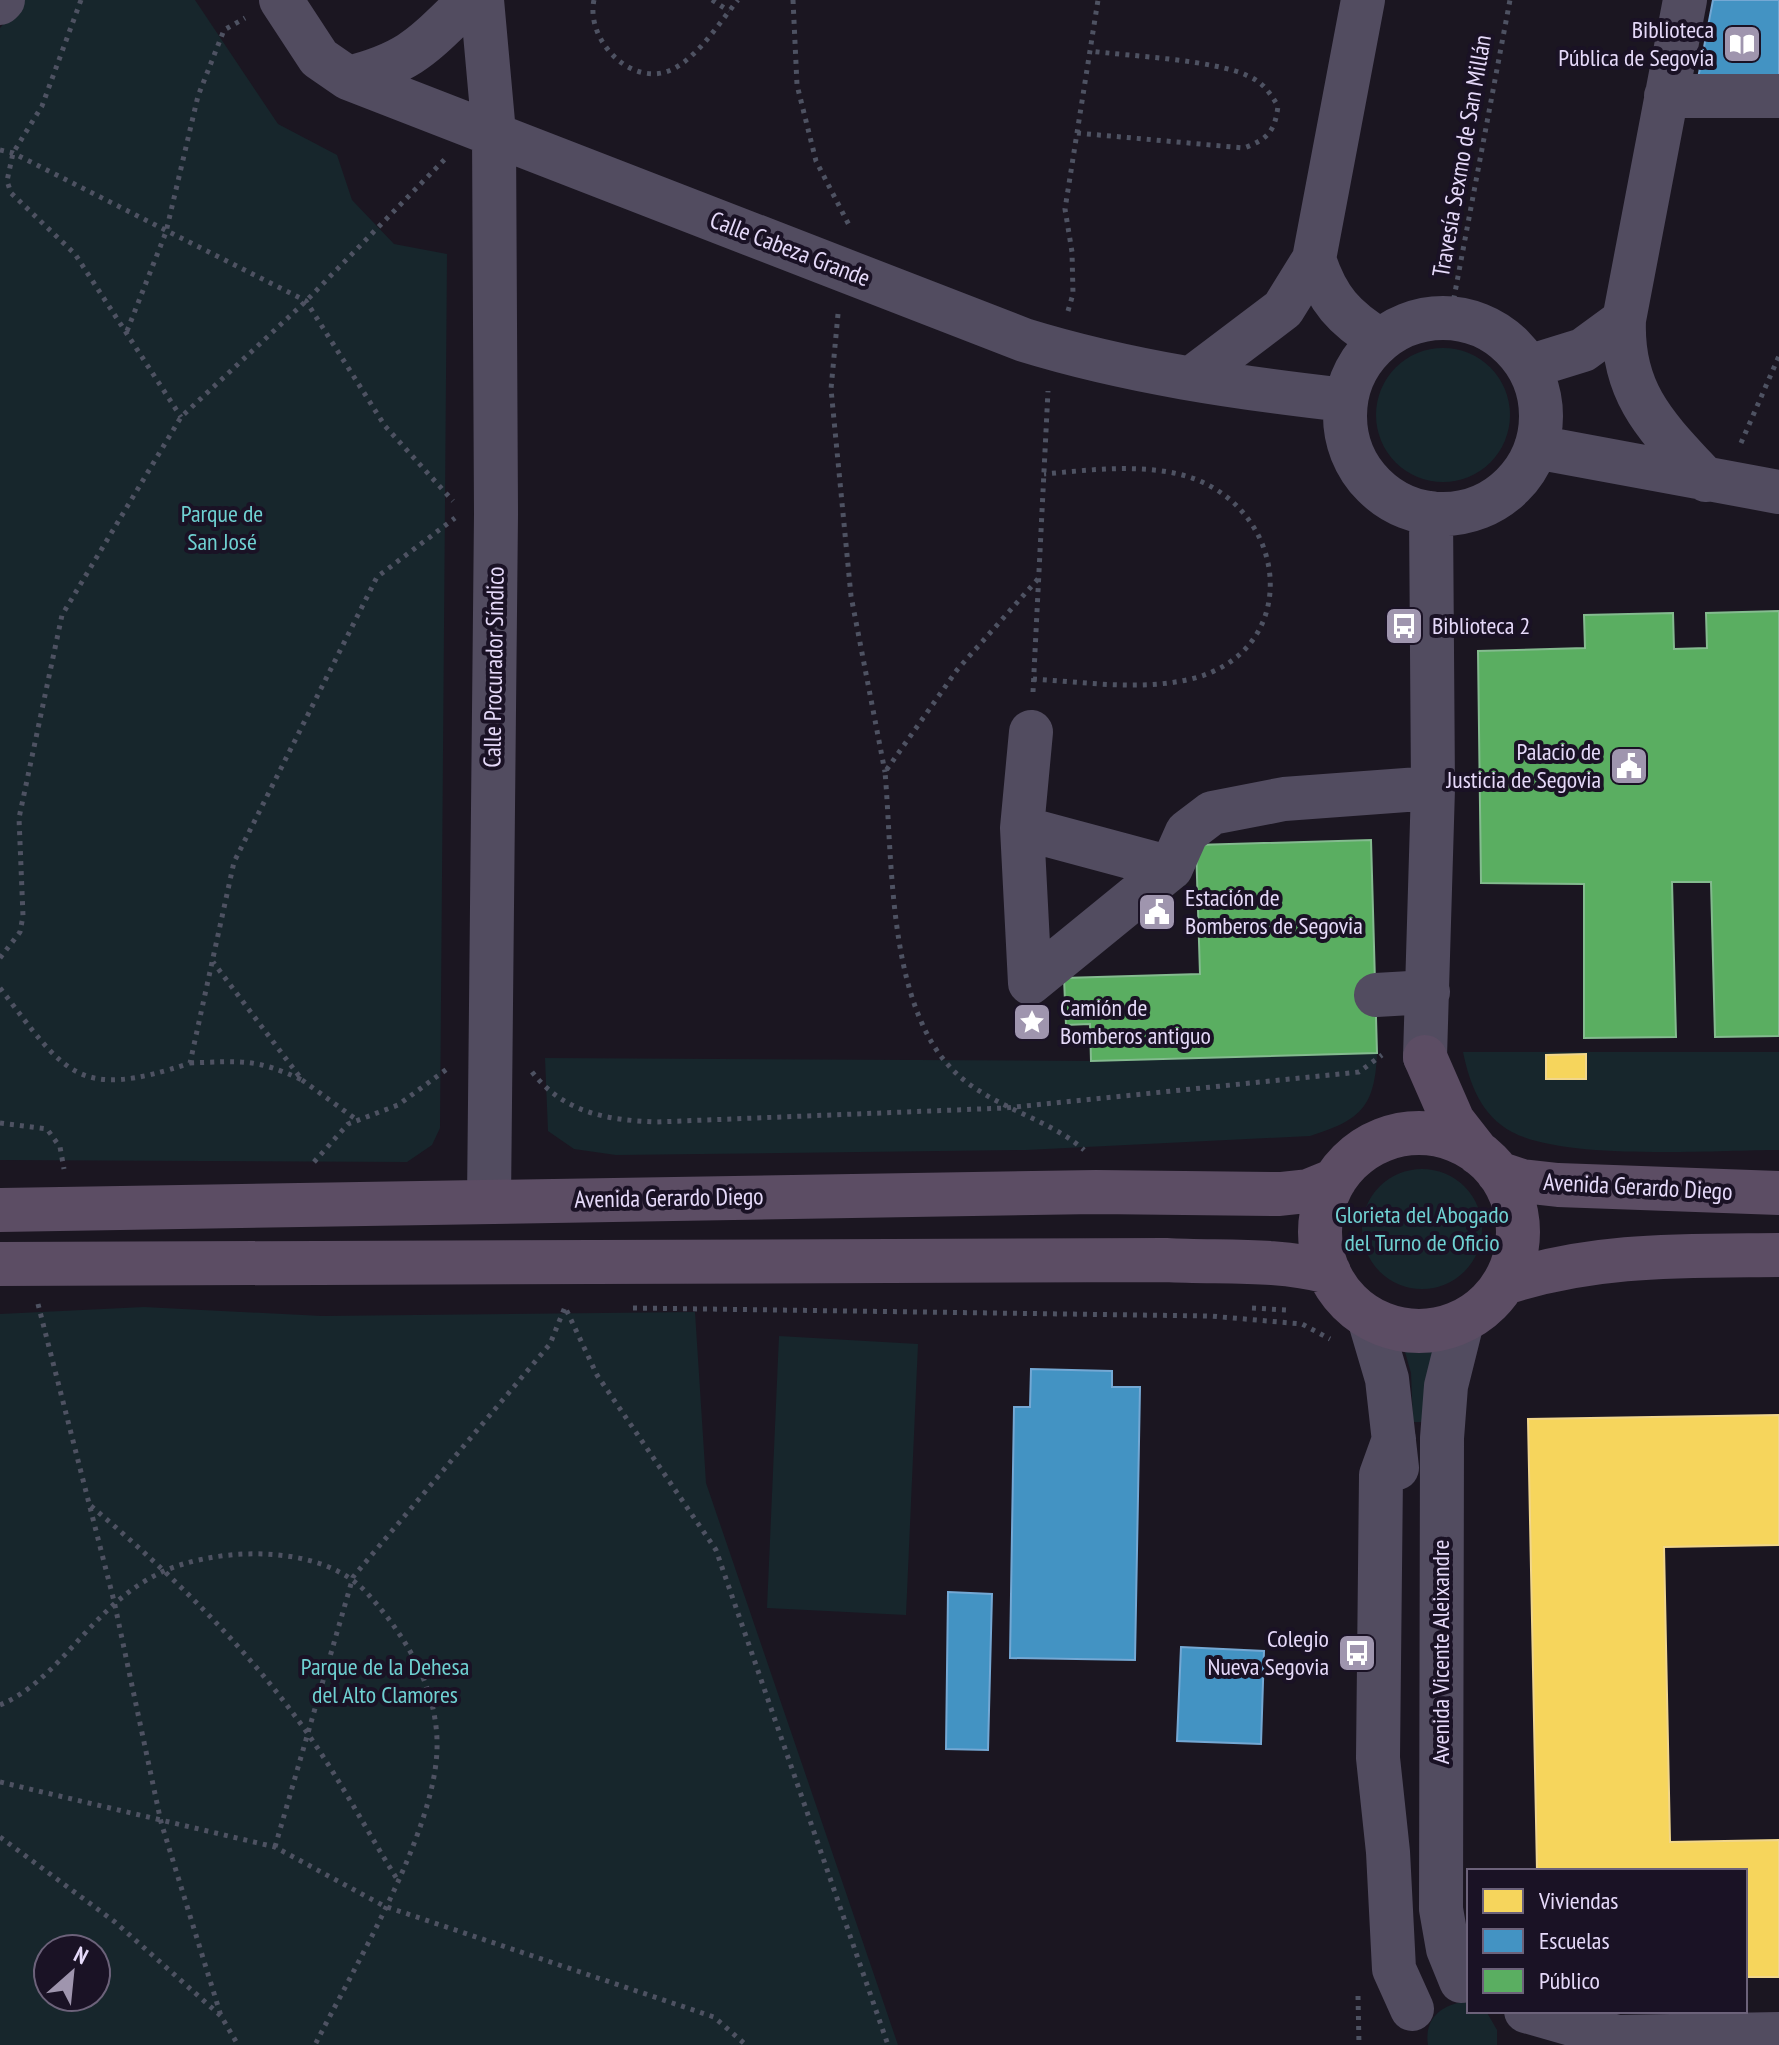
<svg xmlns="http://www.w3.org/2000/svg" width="1779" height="2045" font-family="'PT Sans Narrow',sans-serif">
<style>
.green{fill:#17262c;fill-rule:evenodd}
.homes{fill:#f6d55c;stroke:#f1d68b;stroke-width:2}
.schools{fill:#4393c3;stroke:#74a8d4;stroke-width:2}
.public{fill:#5aae61;stroke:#84bb8f;stroke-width:2}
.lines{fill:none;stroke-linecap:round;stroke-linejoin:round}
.path{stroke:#4e5262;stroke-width:5;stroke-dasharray:4 6;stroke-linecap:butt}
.minor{stroke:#524c60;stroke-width:44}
.major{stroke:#5c4d64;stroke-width:44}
.labels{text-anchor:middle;stroke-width:8;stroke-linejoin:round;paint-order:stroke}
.poi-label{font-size:24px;fill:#e6dafa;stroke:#1a1225;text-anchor:end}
.street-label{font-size:24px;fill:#e6dafa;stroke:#1a1225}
.park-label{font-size:24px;fill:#6fd1d2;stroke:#1a1225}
</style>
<rect width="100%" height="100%" fill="#1b1621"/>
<path class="green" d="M 24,0 L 195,0 L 278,124 L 337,155 L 352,200 L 394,244 L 447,254 L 440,1128 L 432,1145 L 407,1162 L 0,1160 L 0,28 Z
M1376 415a67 67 0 1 1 134 0a67 67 0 1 1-134 0Z
M 1463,1052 L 1779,1052 L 1779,1150 C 1714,1150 1566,1161 1512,1132 C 1481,1115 1470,1085 1463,1052 Z
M 1377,1053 C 1375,1107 1361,1120 1310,1136 L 1026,1150 L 616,1155 L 574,1149 L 548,1131 L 545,1058 L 1091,1061 Z
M1362 1229a60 60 0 1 1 120 0a60 60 0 1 1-120 0Z
M 144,1307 L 322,1316 L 695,1312 L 706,1483 L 898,2045 L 0,2045 L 0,1314 ZM 48,1949 L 96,1949 L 96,1997 L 48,1997 Z
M 779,1336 L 918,1344 L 906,1615 L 767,1608 Z
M 1401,1338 L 1440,1340 L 1425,1422 L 1413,1422 L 1411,1373 Z
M 1464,2002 L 1469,2003 L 1469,2011 L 1486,2011 L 1497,2030 L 1497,2045 L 1428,2045 C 1424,2020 1440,2005 1464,2002 Z"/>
<path class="homes" d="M 1586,1054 L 1586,1079 L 1546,1079 L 1546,1055 Z
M 1779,1415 L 1779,1545 L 1664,1547 L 1670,1842 L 1779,1840 L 1779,1977 L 1745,1977 L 1745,1871 L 1537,1871 L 1528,1419 Z"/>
<path class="schools" d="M 1713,0 L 1779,0 L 1779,87 L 1696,89 Z
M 1031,1369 L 1112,1371 L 1112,1387 L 1140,1387 L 1135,1660 L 1010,1658 L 1014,1407 L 1030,1407 Z
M 948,1592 L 992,1594 L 988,1750 L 946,1749 Z
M 1181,1647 L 1264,1651 L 1261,1744 L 1177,1741 Z"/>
<path class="public" d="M 1779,611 L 1779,1036 L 1715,1037 L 1711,882 L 1672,882 L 1676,1037 L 1584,1038 L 1584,884 L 1481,883 L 1478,651 L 1585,648 L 1584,615 L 1673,613 L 1674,649 L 1707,648 L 1706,613 Z
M 1371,840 L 1377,1053 L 1091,1061 L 1090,1024 L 1066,1025 L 1064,978 L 1200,974 L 1196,845 Z"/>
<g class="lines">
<path class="path" d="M 81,0 L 42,106 L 13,153 L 7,181 L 11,193 L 75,254 L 181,417
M 594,0 C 585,41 634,91 675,68 C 701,53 719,23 738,0
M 712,0 L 729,11
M 793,0 L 797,85 L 816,161 L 850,227
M 1077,133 L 1244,148 C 1268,139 1275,131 1278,106 C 1270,93 1263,82 1248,76 C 1216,60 1129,56 1090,51
M 0,150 L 13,153 L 306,301 L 385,426 L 453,501
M 1068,311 L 1073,294 L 1072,252 L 1065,209 L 1098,0
M 838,314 L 831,389 L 851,596 L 885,772
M 1450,319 L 1510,0
M 127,331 L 166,232 L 198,96 L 224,30 L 245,18
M 1741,443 L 1779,356
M 1038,579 L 957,670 L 885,772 C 893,863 887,1011 958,1075 C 996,1109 1048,1118 1084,1150
M 1033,679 C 1084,682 1140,691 1191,679 C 1301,652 1291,516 1195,479 C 1149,462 1091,470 1044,474
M 1033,692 L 1048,391
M 0,958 L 20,932 L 23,916 L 19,818 L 62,615 L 181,417 L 306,301 L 445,159
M 0,988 C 66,1074 77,1101 190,1063 L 234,862 L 377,577 L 455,518
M 190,1063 C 241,1061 255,1058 302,1080 L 213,962
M 532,1072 C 564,1113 607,1120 656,1122 L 1005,1108 L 1359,1072 L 1382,1055
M 302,1080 L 357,1120
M 0,1123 L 47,1129 L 60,1147 L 64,1169
M 314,1162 L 348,1124 L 398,1105 L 447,1069
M 38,1304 L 114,1601 L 161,1822 L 221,2016
M 633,1308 L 1210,1316 L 1302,1324 L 1330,1339
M 1252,1308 L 1286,1310
M 91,1506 C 171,1574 247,1647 308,1734 C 340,1780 367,1831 397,1879
M 0,1705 C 68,1676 96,1592 180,1565 C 236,1547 325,1547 367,1593 C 406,1636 439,1690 437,1750 C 434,1835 354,1967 315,2045
M 0,1782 L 275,1847 L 384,1906 L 714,2017 L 746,2045
M 0,1837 L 115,1922 L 221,2016 L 238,2045
M 275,1847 L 353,1577 L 550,1344 L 565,1307 L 597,1375 L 716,1550 L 888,2045
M 1358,1996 L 1359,2045"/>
<path class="minor" d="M 281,0 L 319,58 L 348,78 L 1024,340 C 1128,372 1238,388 1345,400
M 482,0 L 494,133 L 496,514 L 489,1201
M 1685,0 L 1624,320 C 1621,395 1659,429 1706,480
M 0,3 L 3,0
M 348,78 C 412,62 424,44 470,0
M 1666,96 L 1779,96
M 1314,259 C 1327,299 1344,318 1380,340
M1345 416a98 98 0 1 1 196 0a98 98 0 1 1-196 0Z
M 1528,367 L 1583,350 L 1624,320
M 1193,377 L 1283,309 L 1314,259 L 1363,0
M 1536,447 L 1779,492
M 1031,732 L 1022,828 L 1030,983 L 1171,868 L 1187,832 L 1212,813 L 1284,799 L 1433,788
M 1022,828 L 1171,868
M 1376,995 L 1428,992
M 1425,1057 L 1433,788 L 1431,513
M 1369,1318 L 1387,1379 L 1397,1468
M 1394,1439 L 1381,1475 L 1378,1758 L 1388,1852 L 1394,1969 L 1412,2009
M 1461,1981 L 1448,1949 L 1441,1909 L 1442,1438 L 1446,1386 L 1462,1322
M 1526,2011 L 1617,2037 L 1779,2034"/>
<path class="major" d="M 1425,1057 L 1453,1121 L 1478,1153
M1320 1232a99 99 0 1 1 198 0a99 99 0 1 1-198 0Z
M 1498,1173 L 1522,1181 L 1558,1185 L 1779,1193
M 0,1210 L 1096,1192 L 1280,1194 L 1308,1191 L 1335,1180
M 0,1264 L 1166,1260 C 1221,1263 1276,1258 1329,1272
M 1505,1283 C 1595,1253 1685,1256 1779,1255"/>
</g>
<defs>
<g id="library-square" transform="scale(2)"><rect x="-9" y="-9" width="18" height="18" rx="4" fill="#9f95ae" stroke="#1a1225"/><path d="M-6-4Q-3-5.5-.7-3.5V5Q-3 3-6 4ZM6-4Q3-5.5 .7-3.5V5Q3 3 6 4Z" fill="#fff"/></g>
<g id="bus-square" transform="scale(2)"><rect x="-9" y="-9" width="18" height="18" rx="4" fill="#9f95ae" stroke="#1a1225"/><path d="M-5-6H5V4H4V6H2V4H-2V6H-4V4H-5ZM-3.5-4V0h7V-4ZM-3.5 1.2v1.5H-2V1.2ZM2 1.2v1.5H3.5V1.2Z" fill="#fff"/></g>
<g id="civic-square" transform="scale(2)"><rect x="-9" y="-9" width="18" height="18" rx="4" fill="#9f95ae" stroke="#1a1225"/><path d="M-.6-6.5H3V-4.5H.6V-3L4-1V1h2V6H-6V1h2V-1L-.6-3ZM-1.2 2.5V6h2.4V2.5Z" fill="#fff"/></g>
<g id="sight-square" transform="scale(2)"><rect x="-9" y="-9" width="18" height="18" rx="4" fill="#9f95ae" stroke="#1a1225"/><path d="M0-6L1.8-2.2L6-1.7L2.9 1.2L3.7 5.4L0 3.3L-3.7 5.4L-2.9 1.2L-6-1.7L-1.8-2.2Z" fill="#fff"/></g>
</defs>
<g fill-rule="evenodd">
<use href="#library-square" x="1742" y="44"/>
<use href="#bus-square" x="1404" y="626"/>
<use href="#civic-square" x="1629" y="766"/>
<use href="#civic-square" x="1157" y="912"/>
<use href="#sight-square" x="1032" y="1022"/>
<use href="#bus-square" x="1357" y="1653"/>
</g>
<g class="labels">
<g class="poi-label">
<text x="1714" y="38">Biblioteca<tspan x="1714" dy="28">Pública de Segovia</tspan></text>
<text x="1432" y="634" text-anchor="start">Biblioteca 2</text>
<text x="1601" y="760">Palacio de<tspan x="1601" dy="28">Justicia de Segovia</tspan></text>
<text x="1185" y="906" text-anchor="start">Estación de<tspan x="1185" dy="28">Bomberos de Segovia</tspan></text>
<text x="1060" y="1016" text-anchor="start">Camión de<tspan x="1060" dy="28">Bomberos antiguo</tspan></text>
<text x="1329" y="1647">Colegio<tspan x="1329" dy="28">Nueva Segovia</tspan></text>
</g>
<g class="street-label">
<text transform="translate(1462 156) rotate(-80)" y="8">Travesía Sexmo de San Millán</text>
<text transform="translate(790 249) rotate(21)" y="8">Calle Cabeza Grande</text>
<text transform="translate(494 667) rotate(-89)" y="8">Calle Procurador Síndico</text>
<text transform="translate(1638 1187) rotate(3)" y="8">Avenida Gerardo Diego</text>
<text transform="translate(669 1198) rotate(-1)" y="8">Avenida Gerardo Diego</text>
<text transform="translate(1441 1652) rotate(-90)" y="8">Avenida Vicente Aleixandre</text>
</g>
<g class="park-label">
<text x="222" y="522">Parque de<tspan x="222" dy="28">San José</tspan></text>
<text x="1422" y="1223">Glorieta del Abogado<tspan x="1422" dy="28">del Turno de Oficio</tspan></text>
<text x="385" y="1675">Parque de la Dehesa<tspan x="385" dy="28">del Alto Clamores</tspan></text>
</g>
</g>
<rect x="1467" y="1869" width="280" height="144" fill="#1a1225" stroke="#6c627a" stroke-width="2"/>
<rect x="1483" y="1889" width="40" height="24" fill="#f6d55c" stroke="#6c627a" stroke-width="2"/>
<text x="1539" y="1909" font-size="24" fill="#e6dafa">Viviendas</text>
<rect x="1483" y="1929" width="40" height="24" fill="#4393c3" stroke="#6c627a" stroke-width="2"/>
<text x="1539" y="1949" font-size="24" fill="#e6dafa">Escuelas</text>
<rect x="1483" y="1969" width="40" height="24" fill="#5aae61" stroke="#6c627a" stroke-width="2"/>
<text x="1539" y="1989" font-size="24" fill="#e6dafa">Público</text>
<g transform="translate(72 1973) rotate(27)"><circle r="38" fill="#1a1225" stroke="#6c627a" stroke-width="2"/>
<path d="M0-6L14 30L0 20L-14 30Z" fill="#9f95ae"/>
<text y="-12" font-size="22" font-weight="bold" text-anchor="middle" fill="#e6dafa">N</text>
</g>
</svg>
